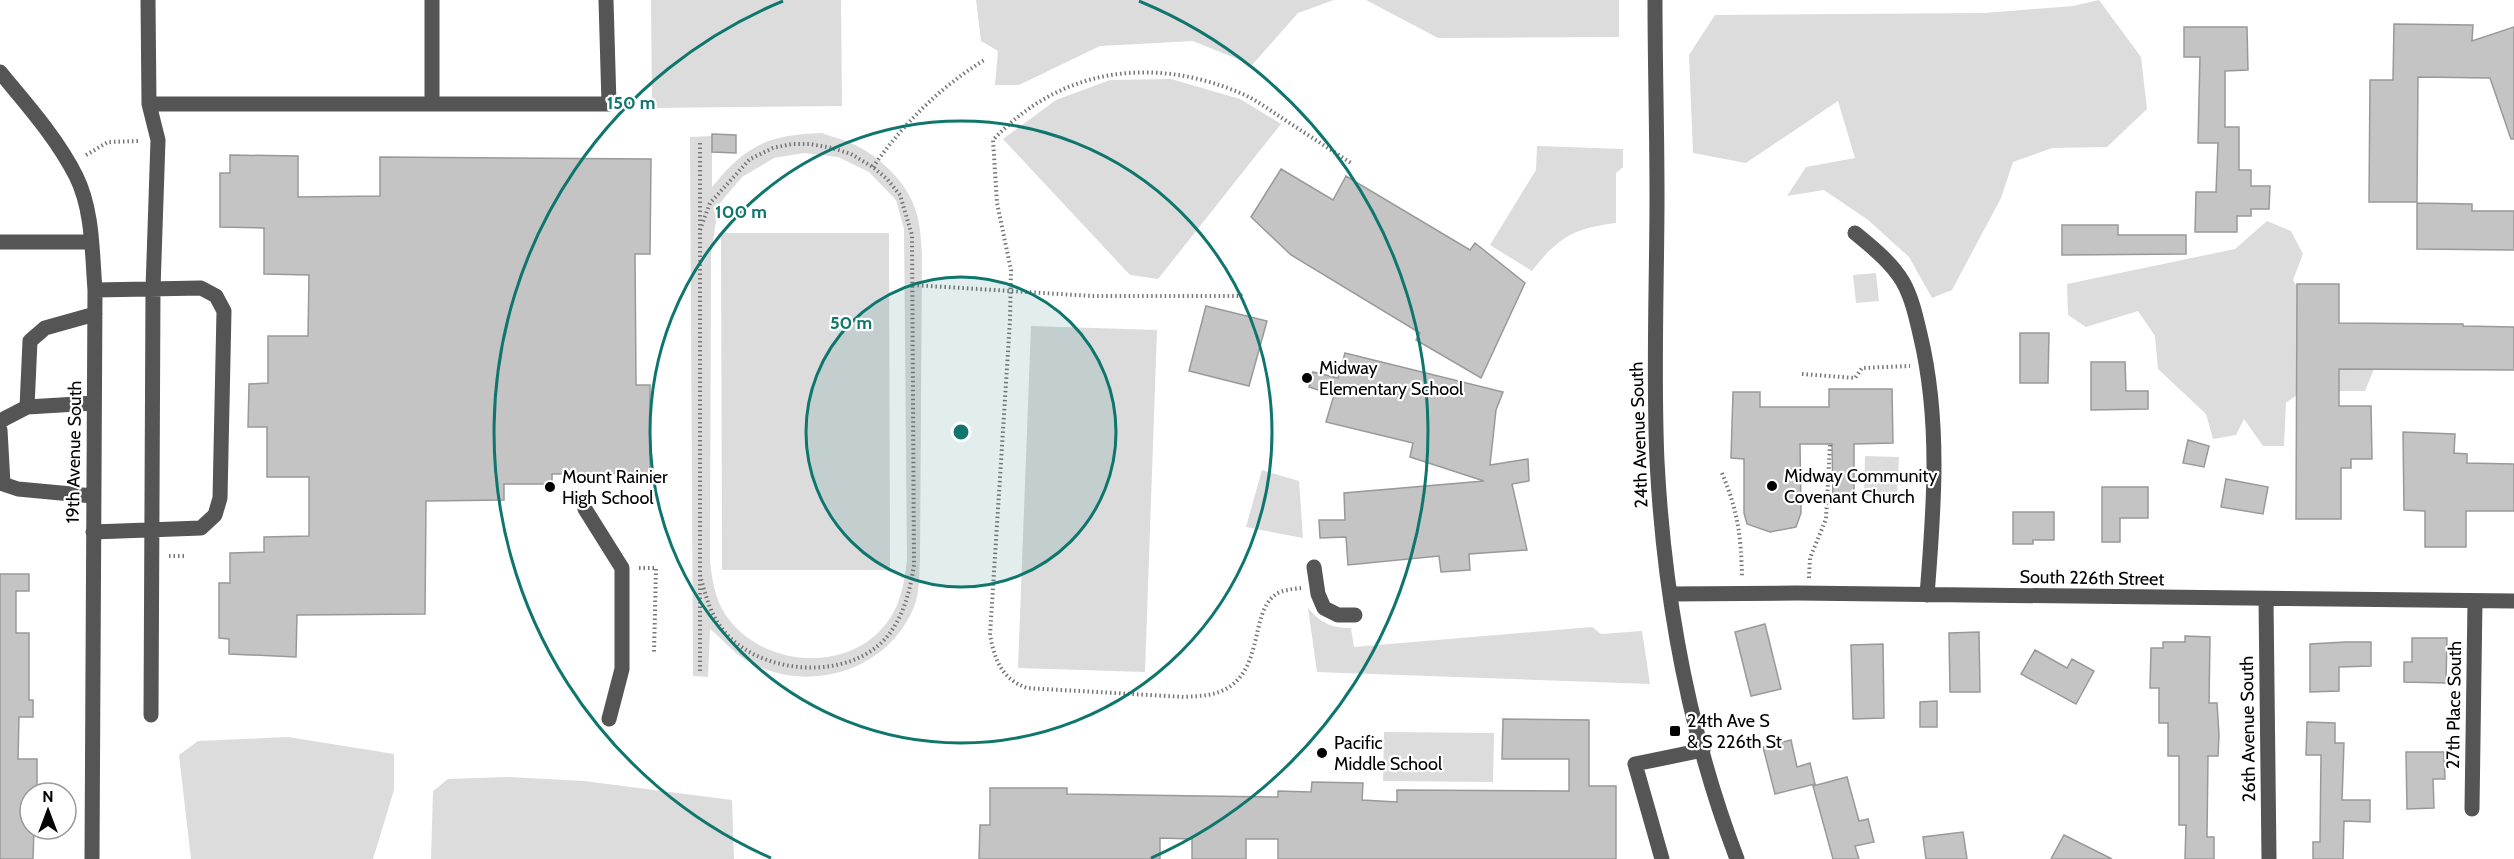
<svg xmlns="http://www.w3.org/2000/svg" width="2514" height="859" font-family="Cabin,sans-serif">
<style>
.green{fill:#dcdcdc;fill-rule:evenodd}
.building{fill:#c4c4c4;stroke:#999;stroke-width:1.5}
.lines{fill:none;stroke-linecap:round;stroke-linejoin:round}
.path{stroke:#777;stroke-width:4;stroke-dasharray:1.5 3;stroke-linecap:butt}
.minor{stroke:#555;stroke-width:15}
.ring{fill:none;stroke:#0f766e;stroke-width:3}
.poi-dot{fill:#000;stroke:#fff;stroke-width:2}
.labels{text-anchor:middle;stroke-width:4.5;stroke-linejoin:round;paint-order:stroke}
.poi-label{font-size:18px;fill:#000;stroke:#fff;text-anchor:start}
.street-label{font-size:18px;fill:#000;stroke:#fff}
.centre{fill:#0f766e;stroke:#fff;stroke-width:3}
.ring-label{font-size:18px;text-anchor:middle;font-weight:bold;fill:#0f766e;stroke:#fff;stroke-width:4.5;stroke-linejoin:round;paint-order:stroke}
</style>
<rect width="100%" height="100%" fill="#fff"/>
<path class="green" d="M 651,0 L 841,0 L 842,106 L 652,108 Z
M 976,0 L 1334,0 L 1298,13 L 1252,65 L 1193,41 L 1100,46 L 1019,85 L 995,85 L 998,51 L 981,41 Z
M 1366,0 L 1619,0 L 1619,37 L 1438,38 Z
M 2099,0 L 2141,57 L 2147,109 L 2107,147 L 2052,148 L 2013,162 L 2001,198 L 1952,290 L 1932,298 L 1909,257 L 1868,220 L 1824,190 L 1787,196 L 1806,167 L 1855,158 L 1838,101 L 1746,163 L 1693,153 L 1689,55 L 1715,15 L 1985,13 L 2073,6 Z
M 1171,79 L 1240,99 L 1281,124 L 1158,279 L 1130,275 L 1003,139 L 1056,100 L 1110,80 Z
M 822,133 C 832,137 843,139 853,144 C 876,154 902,178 912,201 C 920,218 921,237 922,256 L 920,557 C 919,573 920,593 914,607 C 887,673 804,696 744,659 C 732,651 721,638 710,629 L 708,677 L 693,676 L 690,137 L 712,136 L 712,187 C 746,145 768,135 822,133 ZM 804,153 L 838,157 L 869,172 L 896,200 L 904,229 L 907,560 C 904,583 901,606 885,625 C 845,675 759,666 725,614 C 715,598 712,580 710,561 L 711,255 L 715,227 L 720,203 L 742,177 L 774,158 Z
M 1537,146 L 1623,149 L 1623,167 L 1616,173 L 1616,223 C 1575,228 1558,237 1532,271 L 1490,245 L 1536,170 Z
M 2267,221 L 2291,231 L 2303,254 L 2293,280 C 2314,316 2339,345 2374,369 L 2365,391 L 2302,391 L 2286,403 L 2284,446 L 2263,446 L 2244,419 L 2236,435 L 2213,439 L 2206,414 L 2158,369 L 2155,336 L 2138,311 L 2086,327 L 2068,315 L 2067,284 L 2235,249 Z
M 721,233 L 889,233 L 890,570 L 722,570 Z
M 1876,273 L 1879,301 L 1856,303 L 1853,275 Z
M 1031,326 L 1157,330 L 1145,672 L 1018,668 Z
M 1865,456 L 1899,457 L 1897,497 L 1864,496 Z
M 1262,470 L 1299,481 L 1303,538 L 1246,527 Z
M 1308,608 C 1321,623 1331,628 1351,628 L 1354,647 L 1592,627 L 1601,634 L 1642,631 L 1650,684 L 1317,672 Z
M 1384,732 L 1494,733 L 1493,782 L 1383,781 Z
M 288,737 L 394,754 L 394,790 L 373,859 L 191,859 L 179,755 L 198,741 Z
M 507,777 L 584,781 L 732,800 L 734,859 L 431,859 L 433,791 L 448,779 Z"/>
<path class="building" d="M 2394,24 L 2473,25 L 2472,41 L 2514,27 L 2514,139 L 2511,139 L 2490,78 L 2418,77 L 2417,202 L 2369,202 L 2370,80 L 2393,80 Z
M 2184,27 L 2247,27 L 2248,70 L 2225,71 L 2225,127 L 2239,127 L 2239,170 L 2251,170 L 2251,186 L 2270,186 L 2269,209 L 2251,209 L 2251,216 L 2237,216 L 2237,232 L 2195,232 L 2196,192 L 2216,192 L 2218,143 L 2198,143 L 2200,57 L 2184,57 Z
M 712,134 L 736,135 L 736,153 L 712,152 Z
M 230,155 L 298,156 L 298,197 L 380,196 L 380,157 L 651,159 L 650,254 L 635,254 L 636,385 L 650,385 L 650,473 L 552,474 L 552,484 L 504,484 L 504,500 L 426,501 L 425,614 L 297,615 L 296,657 L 229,654 L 229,639 L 219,638 L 219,583 L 230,583 L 230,553 L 264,552 L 264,537 L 309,536 L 309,477 L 267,477 L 267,427 L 248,427 L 249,384 L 268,383 L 268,336 L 308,336 L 309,275 L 264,274 L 264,228 L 220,227 L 220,173 L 230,173 Z
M 1281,169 L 1333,200 L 1346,176 L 1470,250 L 1475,243 L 1525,283 L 1481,378 L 1416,340 L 1420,333 L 1291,255 L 1251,217 Z
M 2417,203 L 2472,204 L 2472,211 L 2514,211 L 2514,250 L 2417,249 Z
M 2062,225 L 2118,225 L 2118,235 L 2186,235 L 2186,254 L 2062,255 Z
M 2297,284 L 2339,284 L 2339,323 L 2463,324 L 2463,326 L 2514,327 L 2514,370 L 2339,369 L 2339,406 L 2371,406 L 2372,459 L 2351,459 L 2351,468 L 2341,468 L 2341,519 L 2296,519 Z
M 1206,306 L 1267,321 L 1249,386 L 1189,371 Z
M 2020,333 L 2049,333 L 2048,383 L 2020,383 Z
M 1345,353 L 1503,392 L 1496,410 L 1490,465 L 1528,459 L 1529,481 L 1512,484 L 1527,550 L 1469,554 L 1470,570 L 1441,572 L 1439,556 L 1348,565 L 1346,537 L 1320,538 L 1319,520 L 1345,520 L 1344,493 L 1484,481 L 1410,457 L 1413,443 L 1326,422 L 1334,395 L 1309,387 L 1313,372 L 1338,378 Z
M 2091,362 L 2125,362 L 2126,391 L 2148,391 L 2148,409 L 2091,410 Z
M 1829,389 L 1892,389 L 1893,443 L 1854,444 L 1854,502 L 1833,502 L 1832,444 L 1800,444 L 1801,513 L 1796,527 L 1770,532 L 1747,524 L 1744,513 L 1744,459 L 1731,458 L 1733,392 L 1760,392 L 1760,407 L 1829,407 Z
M 2403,432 L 2455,434 L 2454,453 L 2467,454 L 2467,463 L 2514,464 L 2514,511 L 2466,511 L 2466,547 L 2425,547 L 2425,511 L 2404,510 Z
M 2188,440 L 2209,446 L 2204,467 L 2183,463 Z
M 2226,479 L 2268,487 L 2263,514 L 2221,507 Z
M 2102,487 L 2148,487 L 2148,518 L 2120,518 L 2120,542 L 2102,542 Z
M 2013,512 L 2054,512 L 2054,540 L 2033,540 L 2033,544 L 2013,544 Z
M 0,574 L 29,574 L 29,591 L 16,591 L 16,633 L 29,633 L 29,700 L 33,700 L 33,717 L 19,717 L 18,759 L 37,759 L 37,793 L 30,793 L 30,829 L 34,829 L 33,859 L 0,859 Z
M 1765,624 L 1781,689 L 1751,696 L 1735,632 Z
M 1979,632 L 1980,692 L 1950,692 L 1949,633 Z
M 2185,636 L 2210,637 L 2209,703 L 2217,703 L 2219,735 L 2218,756 L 2208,756 L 2207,837 L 2214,837 L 2214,859 L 2185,859 L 2186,825 L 2179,825 L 2179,756 L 2168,756 L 2168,723 L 2159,723 L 2159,688 L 2150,688 L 2151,648 L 2163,648 L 2163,642 L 2185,642 Z
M 2412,638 L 2447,638 L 2446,683 L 2404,682 L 2404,662 L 2412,662 Z
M 2346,642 L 2371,642 L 2371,666 L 2339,667 L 2339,691 L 2310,692 L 2310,644 Z
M 1883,644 L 1884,718 L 1853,719 L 1851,645 Z
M 2035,650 L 2067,668 L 2072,659 L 2094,671 L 2076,704 L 2021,674 Z
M 1937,701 L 1937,727 L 1920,727 L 1920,702 Z
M 1503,719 L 1589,720 L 1589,786 L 1616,786 L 1616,859 L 1278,859 L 1278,839 L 1246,839 L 1246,859 L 1192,859 L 1192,839 L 1160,838 L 1160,859 L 979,859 L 980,825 L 990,825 L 990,788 L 1067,788 L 1067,794 L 1278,797 L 1278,791 L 1311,792 L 1312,782 L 1363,783 L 1362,800 L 1397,802 L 1397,790 L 1569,791 L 1569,759 L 1502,759 Z
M 2307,722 L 2335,723 L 2335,743 L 2344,743 L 2342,800 L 2370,800 L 2370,822 L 2344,821 L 2343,859 L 2313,859 L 2313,842 L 2320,842 L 2321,755 L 2306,755 Z
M 1791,740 L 1797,767 L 1810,763 L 1815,784 L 1775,794 L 1763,747 Z
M 2406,752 L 2444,752 L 2445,779 L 2433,779 L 2434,808 L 2407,809 Z
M 1847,777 L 1859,821 L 1868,819 L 1874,842 L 1855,846 L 1859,859 L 1833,859 L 1813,786 Z
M 1963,832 L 1967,859 L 1926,859 L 1923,837 Z
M 2064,835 L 2112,859 L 2051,859 Z"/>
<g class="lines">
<path class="path" d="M 700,143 L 700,671
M 86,155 L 108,142 L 139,141
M 873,167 C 903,124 941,86 986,59
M 700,230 L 710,203 L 750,159 L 773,148 L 792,144 L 810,144 L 832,148 L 851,154 L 873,167 L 887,179 L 900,195 L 912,235 L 914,565 C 910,590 905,612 890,633 C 852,684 755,676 720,626 C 709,610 705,593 700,575
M 913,285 L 1092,296 L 1239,296 L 1244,292
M 1802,374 L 1855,378 L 1862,368 L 1910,366
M 1722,473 C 1738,512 1741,535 1742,577
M 169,556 L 186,556
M 639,568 L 656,568 L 654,654
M 1809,578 L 1810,558 L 1826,519 L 1830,445
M 1301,588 C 1293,589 1281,590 1275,595 C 1250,613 1264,670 1224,690 C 1211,696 1198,696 1184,697 L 1027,688 C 1002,679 995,661 990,635 L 1010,320 L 1011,270 L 997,203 L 993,140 C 1062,66 1157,55 1247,96 C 1259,102 1271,111 1282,118 C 1305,133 1328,148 1351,163"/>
<path class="minor" d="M 148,0 L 149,104 L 158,140 L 153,289 L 151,715
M 432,0 L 432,104
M 1655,0 C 1655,65 1657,130 1657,195 C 1657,283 1653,373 1657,461 C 1664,596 1689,733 1737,859
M 0,72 C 27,105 57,138 76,176 C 93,210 92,253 95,290 L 92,859
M 149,104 L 609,104 L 606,0
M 1855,233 C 1872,247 1892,263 1903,282 C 1912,298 1916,317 1920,334 C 1941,421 1934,508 1927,595
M 0,242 L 91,242
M 27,407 L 30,341 L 45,328 L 95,314
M 0,421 L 27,407 L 94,403
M 0,430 L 3,484 L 18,489 L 93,496
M 585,509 L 622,568 L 622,669 L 609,719
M 93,532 L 201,528 L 215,515 L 220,498 L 224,311 L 216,296 L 201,288 L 95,290
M 1314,567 L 1318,594 L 1324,608 L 1338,615 L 1355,615
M 1670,594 L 1797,593 L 2514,601
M 2266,599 L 2269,859
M 2472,809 L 2475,601
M 1662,859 L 1635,764 L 1703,750"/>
</g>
<circle cx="961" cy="432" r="155" fill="#0f766e" fill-opacity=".12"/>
<g class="ring">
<circle cx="961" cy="432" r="155"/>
<circle cx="961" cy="432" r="311"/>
<path d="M771 858A466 466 0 0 1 783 1M1139 1A466 466 0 0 1 1151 858"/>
</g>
<g class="poi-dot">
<circle cx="1307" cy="378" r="6"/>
<circle cx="1772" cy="486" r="6"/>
<circle cx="550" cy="487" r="6"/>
<rect x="1669" y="725" width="12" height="12" rx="3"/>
<circle cx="1322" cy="753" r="6"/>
</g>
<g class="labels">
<g class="poi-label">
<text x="1319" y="374">Midway<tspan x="1319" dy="21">Elementary School</tspan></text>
<text x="1784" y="482">Midway Community<tspan x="1784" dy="21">Covenant Church</tspan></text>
<text x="562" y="483">Mount Rainier<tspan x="562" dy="21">High School</tspan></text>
<text x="1687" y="727">24th Ave S<tspan x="1687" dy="21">&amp; S 226th St</tspan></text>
<text x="1334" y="749">Pacific<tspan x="1334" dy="21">Middle School</tspan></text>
</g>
<g class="street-label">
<text transform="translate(1639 435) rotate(-92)" y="6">24th Avenue South</text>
<text transform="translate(74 452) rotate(-89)" y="6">19th Avenue South</text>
<text transform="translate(2092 578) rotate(1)" y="6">South 226th Street</text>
<text transform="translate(2454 705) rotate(-89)" y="6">27th Place South</text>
<text transform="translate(2248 729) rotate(-91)" y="6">26th Avenue South</text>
</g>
</g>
<circle cx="961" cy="432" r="9" class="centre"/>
<g class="ring-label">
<text x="631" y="109">150 m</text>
<text x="741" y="218">100 m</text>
<text x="851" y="329">50 m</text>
</g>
<g transform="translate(48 811)"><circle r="28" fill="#ffffff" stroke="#999999" stroke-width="1.5"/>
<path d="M0-4.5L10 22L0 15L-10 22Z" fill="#000000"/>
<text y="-9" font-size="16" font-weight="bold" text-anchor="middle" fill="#000000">N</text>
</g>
</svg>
